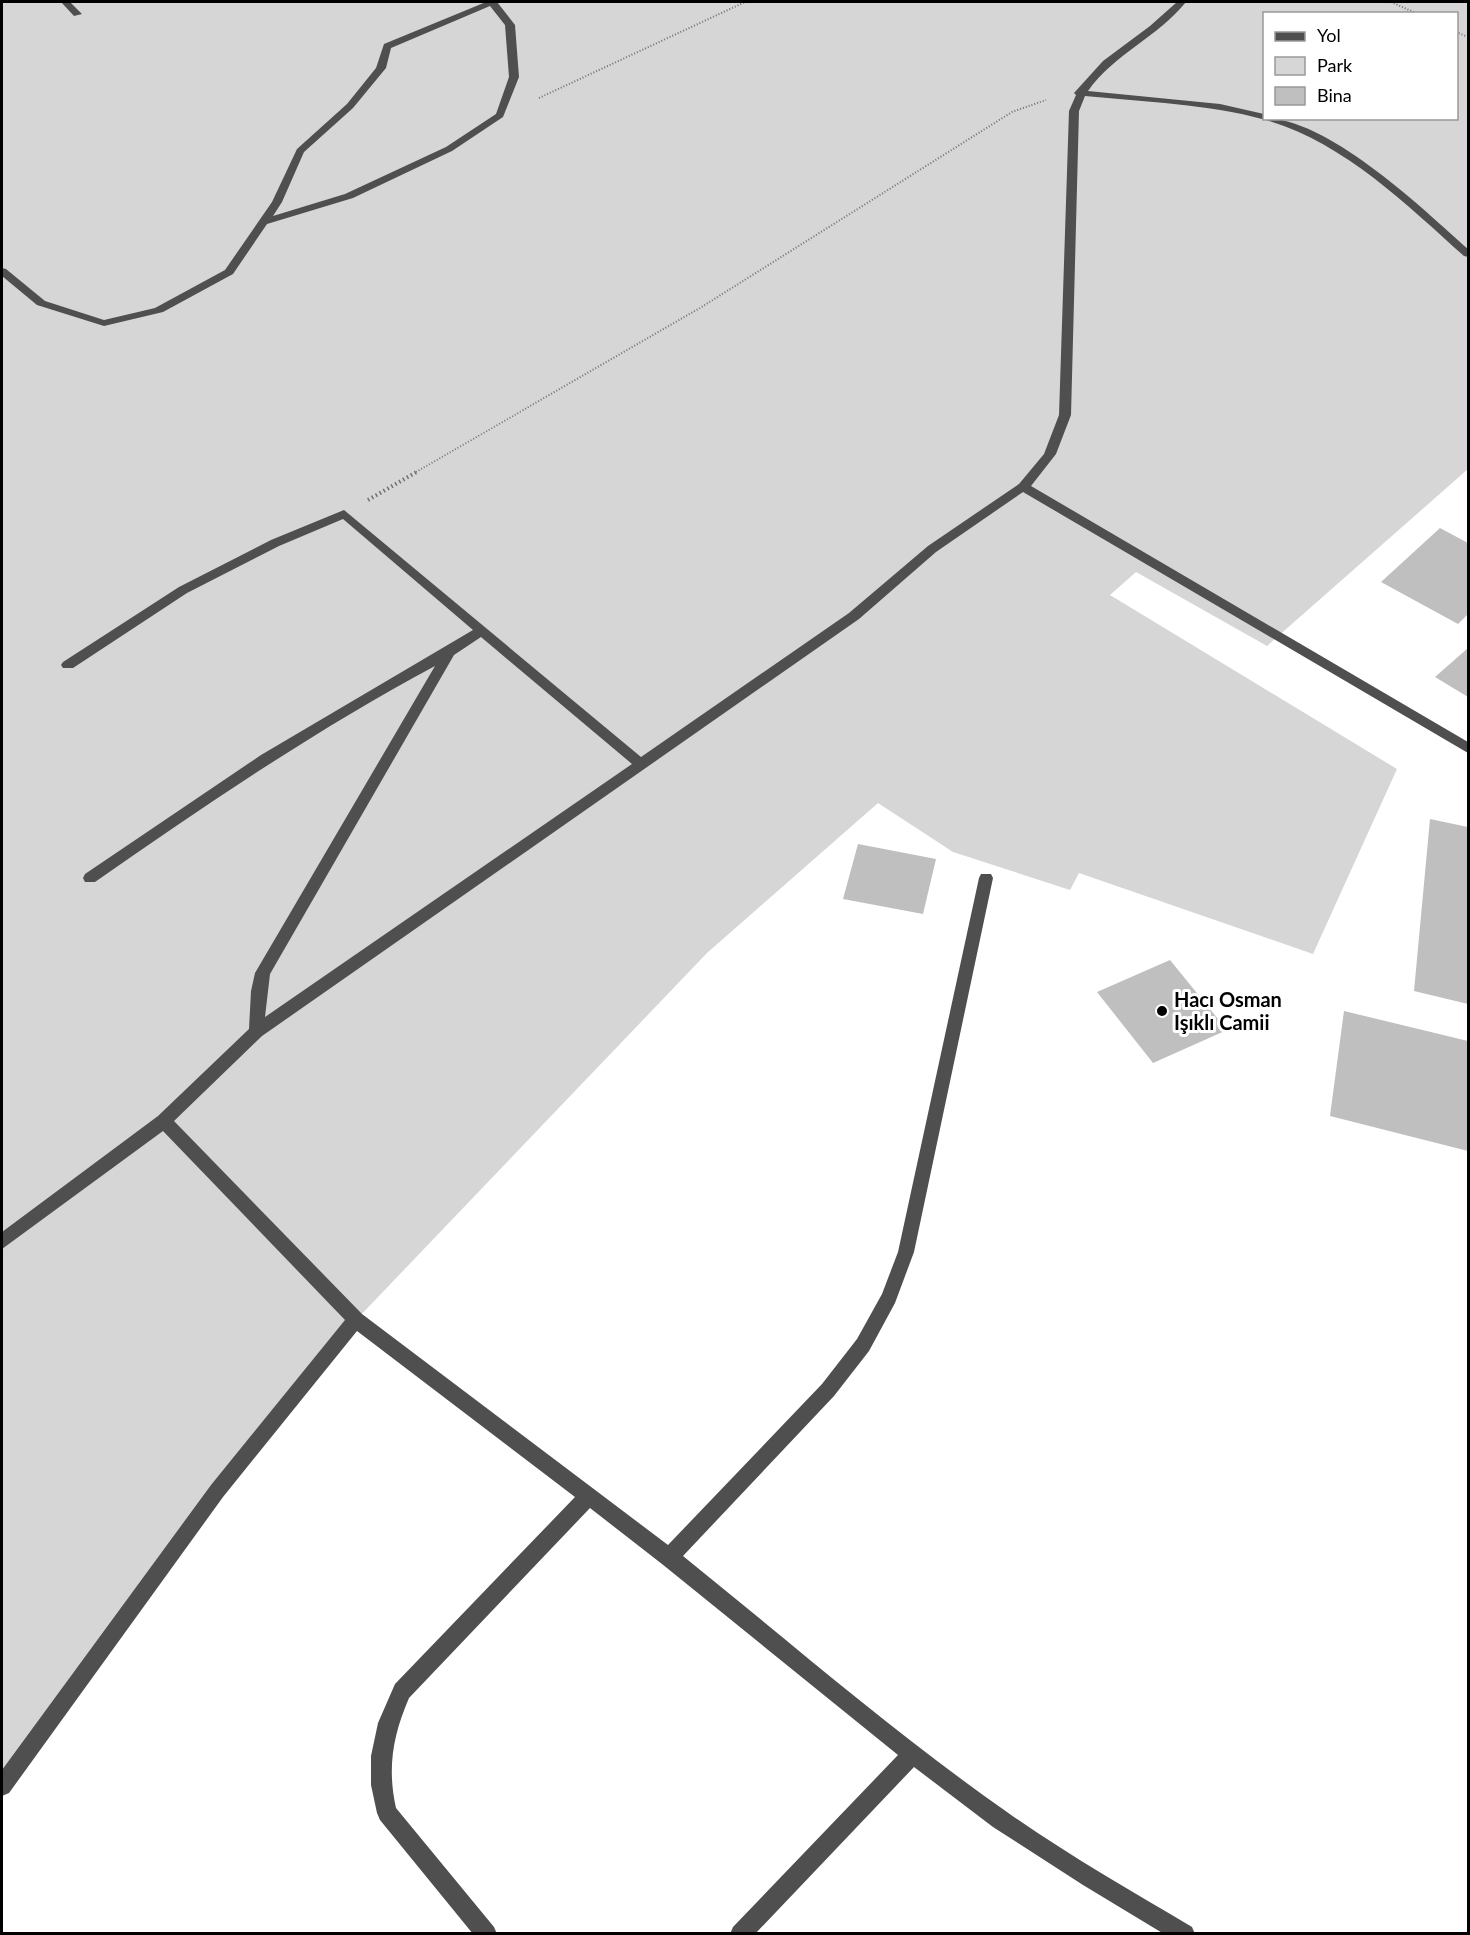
<svg xmlns="http://www.w3.org/2000/svg" width="1470" height="1935" font-family="Lato,sans-serif">
<style>
.green{fill:#d6d6d6;fill-rule:evenodd}
.building{fill:#bfbfbf}
.lines{fill:none;stroke-linecap:round;stroke-linejoin:round}
.path-far1{stroke:#717171;stroke-width:2;stroke-dasharray:1 2;stroke-linecap:butt}
.path{stroke:#717171;stroke-width:4;stroke-dasharray:1.5 3;stroke-linecap:butt}
.minor{fill:#4f4f4f;fill-rule:evenodd}
.poi-dot{fill:#000;stroke:#fff;stroke-width:2}
.labels{text-anchor:middle;stroke-width:6;stroke-linejoin:round;paint-order:stroke}
.poi-label{font-size:20px;font-weight:bold;fill:#000;stroke:#fff;text-anchor:start}
</style>
<rect width="100%" height="100%" fill="#fff"/>
<path class="green" d="M 2,2 L 1468,2 L 1468,469 L 1267,646 L 1136,572 L 1110,595 L 1397,769 L 1313,954 L 1079,873 L 1070,890 L 953,852 L 878,803 L 707,953 L 335,1342 L 2,1789 ZM 1264,14 L 1456,14 L 1456,118 L 1264,118 Z"/>
<path class="building" d="M 1440,528 L 1468,543 L 1468,614 L 1458,624 L 1381,582 Z
M 1468,648 L 1468,697 L 1435,677 Z
M 1430,819 L 1468,827 L 1468,1004 L 1414,991 Z
M 858,844 L 936,859 L 923,914 L 843,899 Z
M 1170,960 L 1227,1030 L 1153,1063 L 1097,992 Z
M 1344,1011 L 1468,1041 L 1468,1151 L 1330,1116 Z"/>
<g class="lines">
<path class="path-far1" d="M 1391,2 L 1418,14
M 1456,32 L 1468,37
M 539,98 L 745,2
M 416,472 L 700,308 L 1012,112 L 1046,100"/>
<path class="path" d="M 368,500 L 418,471"/>
<path class="minor" d="M 61,2 L 70,2 L 82,14 L 74,16 Z
M 486,2 L 497,2 L 515,25 L 519,77 L 503,117 L 452,151 L 353,198 L 267,224 L 233,274 L 163,312 L 104,326 L 37,305 L 2,276 L 2,268 L 6,269 L 45,301 L 104,320 L 155,308 L 225,270 L 272,202 L 297,149 L 347,104 L 376,68 L 384,44 ZM 490,6 L 505,25 L 509,77 L 496,114 L 446,147 L 345,194 L 273,216 L 282,202 L 304,152 L 353,108 L 386,68 L 391,48 Z
M 1177,2 L 1186,2 C 1158,37 1114,54 1088,91 L 1220,104 L 1264,114 L 1264,118 C 1328,118 1422,208 1468,249 L 1468,257 L 1464,256 C 1406,204 1343,142 1266,120 C 1208,104 1145,102 1085,96 L 1079,111 L 1071,415 L 1056,454 L 1031,486 L 1468,742 L 1468,753 L 1023,492 L 936,552 L 859,619 L 262,1036 L 174,1121 L 362,1314 L 668,1545 L 822,1384 L 857,1339 L 882,1294 L 898,1252 L 979,878 L 981,874 L 991,874 L 993,878 L 914,1252 L 895,1303 L 869,1351 L 834,1396 L 683,1556 C 790,1642 894,1733 1007,1812 C 1066,1854 1130,1890 1192,1927 L 1195,1934 L 1164,1934 L 1083,1885 L 993,1827 L 914,1767 L 755,1934 L 730,1934 L 733,1927 L 898,1755 L 662,1564 L 590,1508 L 409,1698 C 393,1735 387,1768 396,1808 L 494,1927 L 497,1934 L 473,1934 L 380,1820 L 377,1813 L 371,1785 L 371,1756 L 378,1723 L 395,1684 L 575,1497 L 357,1331 L 223,1497 L 9,1793 L 2,1796 L 2,1770 L 211,1485 L 345,1320 L 163,1131 L 2,1249 L 2,1232 L 158,1116 L 249,1029 L 251,991 L 255,973 L 435,666 C 316,730 205,805 95,882 L 85,882 L 83,878 L 85,874 L 261,755 L 473,630 L 343,519 L 279,546 L 187,593 L 73,668 L 63,668 L 61,665 L 63,662 L 179,587 L 271,540 L 344,510 L 641,757 L 849,613 L 928,546 L 1019,484 L 1044,454 L 1059,415 L 1069,111 L 1076,95 L 1074,93 L 1103,61 L 1150,26 ZM 481,637 L 632,764 L 265,1017 L 270,974 L 454,655 Z"/>
</g>
<circle class="poi-dot" cx="1162" cy="1011" r="6"/>
<g class="labels">
<g class="poi-label">
<text x="1174" y="1007">Hacı Osman<tspan x="1174" dy="23">Işıklı Camii</tspan></text>
</g>
</g>
<rect width="1470" height="1935" fill="none" stroke="#000000" stroke-width="6"/>
<rect x="1263" y="12" width="195" height="108" fill="#ffffff" stroke="#999999" stroke-width="1.5"/>
<rect x="1275" y="32" width="30" height="9" fill="#4f4f4f" stroke="#999999" stroke-width="1.5"/>
<text x="1317" y="42" font-size="18" fill="#000000">Yol</text>
<rect x="1275" y="57" width="30" height="18" fill="#d6d6d6" stroke="#999999" stroke-width="1.5"/>
<text x="1317" y="72" font-size="18" fill="#000000">Park</text>
<rect x="1275" y="87" width="30" height="18" fill="#bfbfbf" stroke="#999999" stroke-width="1.5"/>
<text x="1317" y="102" font-size="18" fill="#000000">Bina</text>
</svg>
